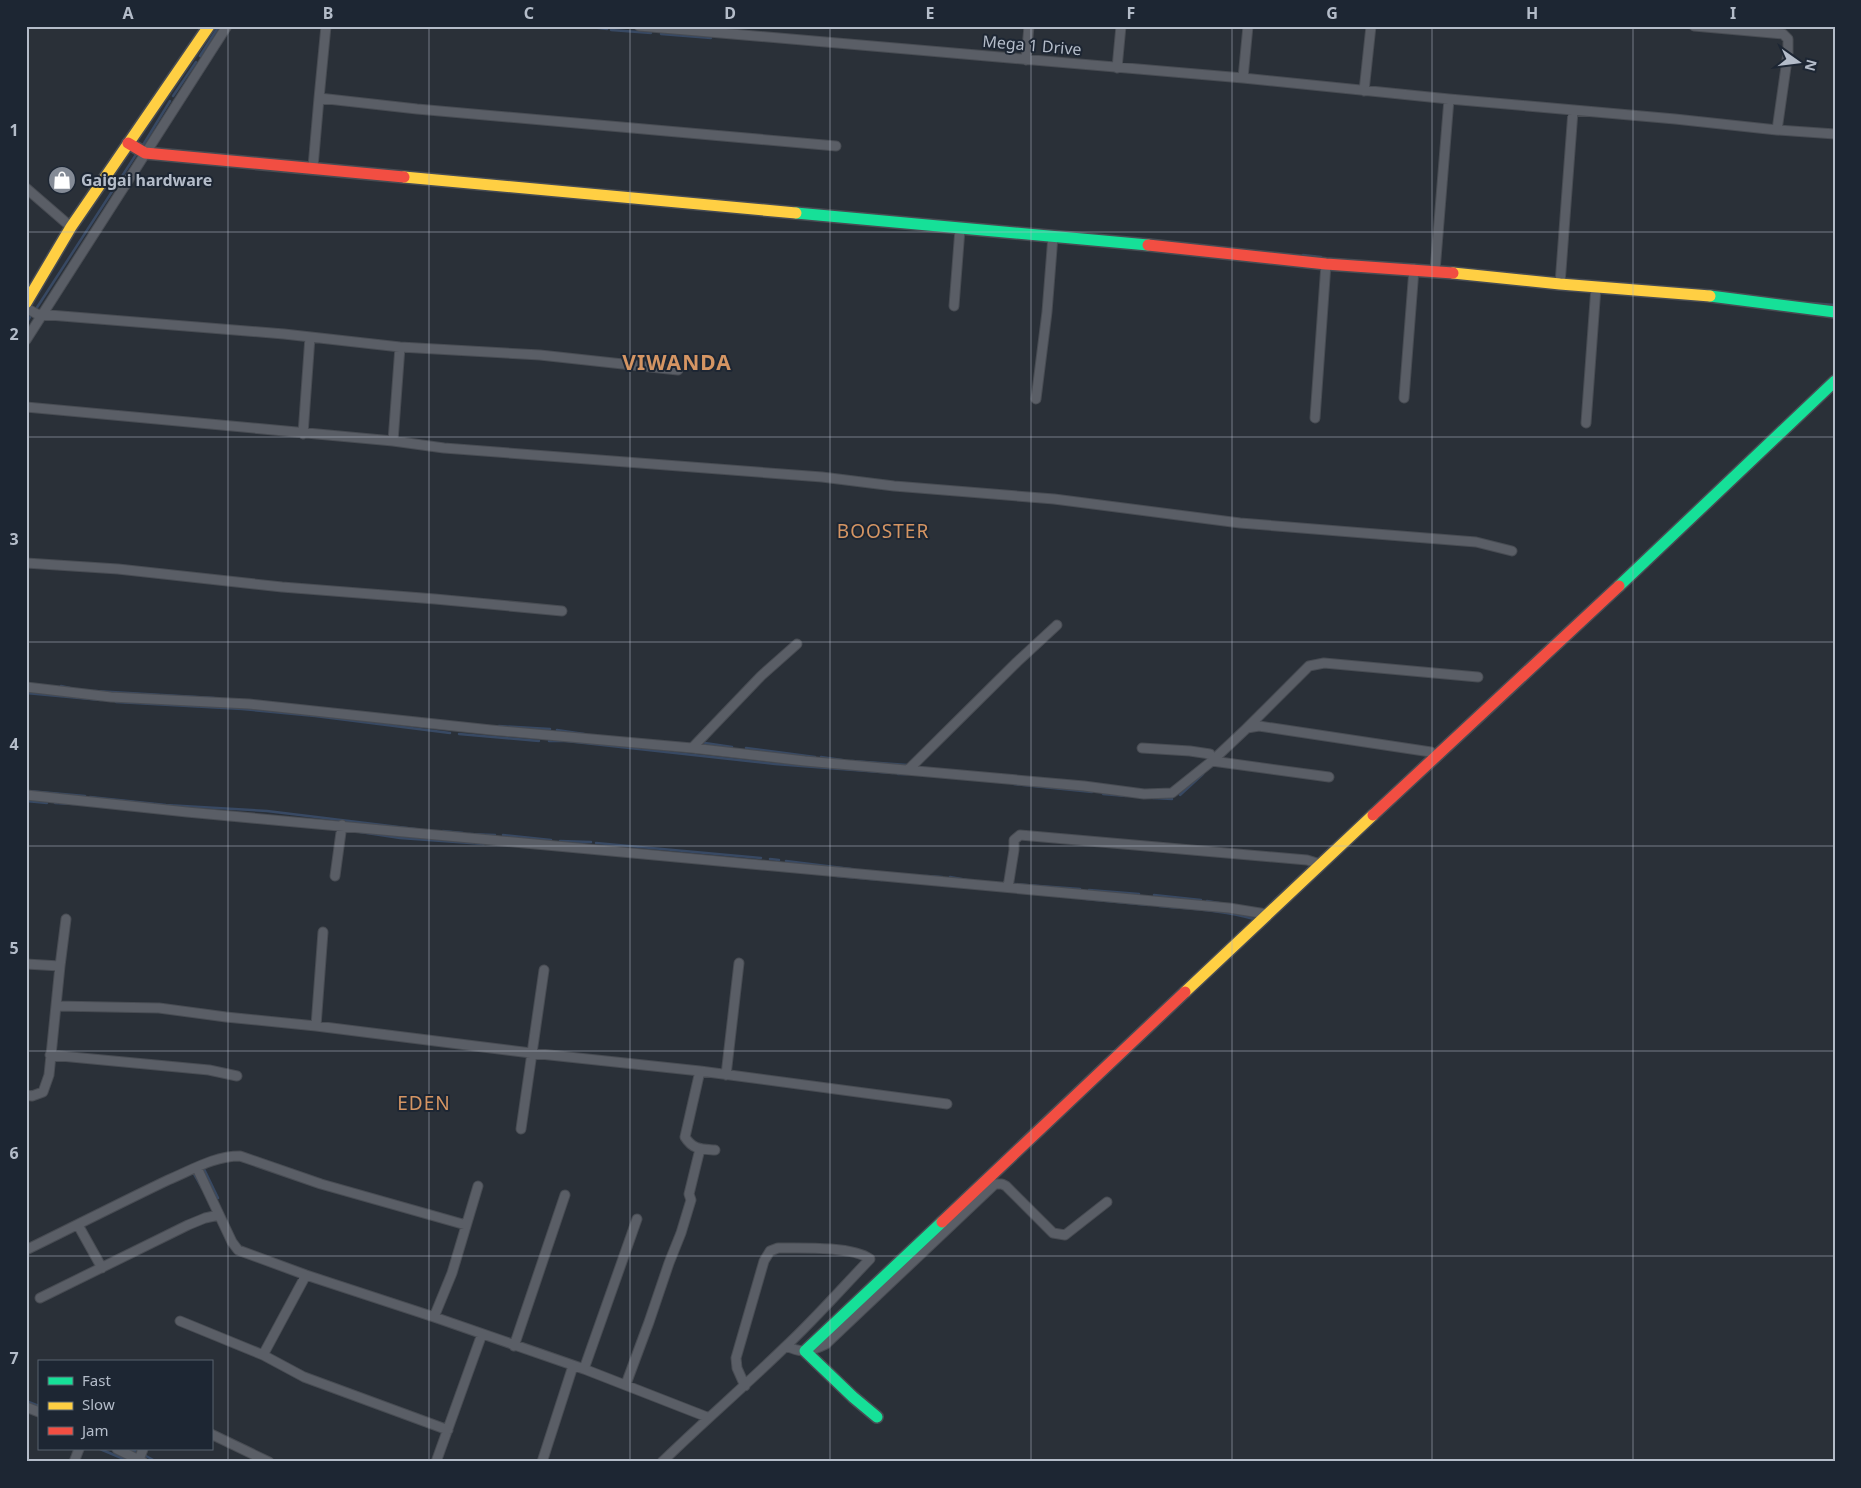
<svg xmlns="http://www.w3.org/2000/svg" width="1861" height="1488" font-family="'Noto Sans',sans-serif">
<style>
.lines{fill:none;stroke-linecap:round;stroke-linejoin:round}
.stream{stroke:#384963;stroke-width:2.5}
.street-casing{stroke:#484c53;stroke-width:11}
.fast-casing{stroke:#484c53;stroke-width:14}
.slow-casing{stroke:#484c53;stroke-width:14}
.jam-casing{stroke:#484c53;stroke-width:14}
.street{stroke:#5a5e66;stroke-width:9}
.fast{stroke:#16e098;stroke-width:11}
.slow{stroke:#ffcf43;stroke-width:11}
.jam{stroke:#f24e42;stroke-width:11}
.grid{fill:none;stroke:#b4bcc9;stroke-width:1;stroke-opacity:0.55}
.labels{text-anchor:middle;stroke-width:4;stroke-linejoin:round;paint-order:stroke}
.street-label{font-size:16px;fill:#b4bcc9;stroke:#1d2633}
.poi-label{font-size:16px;font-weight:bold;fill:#b4bcc9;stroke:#1d2633;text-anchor:start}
.quarter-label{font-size:19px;letter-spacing:1px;fill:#d59563;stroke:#1d2633}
.district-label{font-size:21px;font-weight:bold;letter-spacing:1px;fill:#d59563;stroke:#1d2633}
.neatline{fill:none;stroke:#b4bcc9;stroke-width:2}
.grid-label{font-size:16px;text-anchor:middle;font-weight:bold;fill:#b4bcc9}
</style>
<rect width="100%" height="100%" fill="#2a3038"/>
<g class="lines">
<path class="stream" d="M 583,26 L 607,29
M 611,30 L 651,33
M 661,34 L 711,38
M 200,56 L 219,26
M 173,96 L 196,62
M 143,145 L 170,101
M 1303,255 L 1321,257
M 1811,303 L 1835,305
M 36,309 L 137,153
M 26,324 L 30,317
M 61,686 L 70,688
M 95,691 L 214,698
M 26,693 L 101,700
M 116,702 L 242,709 L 315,716 L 450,733
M 499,726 L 550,729
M 557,730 L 584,734
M 459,734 L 539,741
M 549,741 L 566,741 L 775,764 L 893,773
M 705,743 L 732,747
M 746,748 L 815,757
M 821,757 L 842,760
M 852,761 L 908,765
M 898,774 L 907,774
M 1014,784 L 1092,792
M 29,791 L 85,796
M 1103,794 L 1126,796
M 1180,795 L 1203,774
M 90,797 L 166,805 L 267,811 L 415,829
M 1153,798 L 1172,799
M 26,801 L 47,803
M 55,803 L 74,804
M 443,831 L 463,833
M 360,832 L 400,838 L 484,844
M 469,834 L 495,835
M 503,835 L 551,840
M 560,841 L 591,842
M 596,843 L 761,858
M 770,859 L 779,860
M 786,861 L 851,869
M 837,876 L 882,880
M 926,876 L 942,877
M 950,877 L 967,880
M 1014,884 L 1080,889
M 1089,890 L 1139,894
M 1154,895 L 1201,900
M 1086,899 L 1149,905
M 1207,901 L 1219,903
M 1159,906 C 1191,909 1223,910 1254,919
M 204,1169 L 218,1198
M 194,1174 L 202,1188
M 26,1401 L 39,1406
M 100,1449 L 131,1462
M 131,1449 L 135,1451
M 146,1456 L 157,1462"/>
<g class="street-casing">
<path id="street" d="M 326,26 L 319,98 L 417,109 L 836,146
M 639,26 L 1243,78 L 1449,99 L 1675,119 L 1777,130 L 1835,134
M 1694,26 L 1783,34 L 1788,39 L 1788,53 L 1777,130
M 1026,60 L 1029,26
M 1117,68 L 1121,26
M 1243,78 L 1248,26
M 1364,91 L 1371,26
M 313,167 L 319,98
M 26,188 L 71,227
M 1435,271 L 1449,99
M 1560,284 L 1573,111
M 954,306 L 960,229
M 26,308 L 37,314 L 284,334 L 400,347 L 540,355 L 678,370
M 26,340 L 227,26
M 1404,398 L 1414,269
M 1036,399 L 1047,312 L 1053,236
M 26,407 L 393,441 L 444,448 L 822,477 L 894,486 L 1054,499 L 1240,523 L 1476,542 L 1512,551
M 1315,418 L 1326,264
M 1586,423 L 1596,287
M 303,434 L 310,337
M 393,441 L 400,347
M 26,563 L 118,569 L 282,587 L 435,599 L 562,611
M 26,687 L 111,697 L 249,704 L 491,730 L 692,748 L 805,761 L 1084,786 L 1144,794 L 1172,793 L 1212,761 L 1247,728 L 1259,726 L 1431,752
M 1247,728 L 1309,666 L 1324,663 L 1478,677
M 692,748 L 761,676 L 797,644
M 1142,748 L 1190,751 L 1210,754 L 1212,761
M 1212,761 L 1329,777
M 908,770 L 1017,662 L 1057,625
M 26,795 L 187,812 L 1229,908 L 1266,914
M 335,876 L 342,825
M 1008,887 L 1014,850 L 1014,840 L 1020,835 L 1307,860 L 1320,864
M 26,964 L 60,966 L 49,1075 L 43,1092 L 32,1096 L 26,1095
M 60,966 L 66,919
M 56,1006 L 159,1008 L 226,1017 L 316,1026 L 531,1053 L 700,1071 L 947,1104
M 316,1026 L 323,932
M 50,1055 L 209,1070 L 237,1076
M 700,1071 L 685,1137 C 693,1150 702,1149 715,1150
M 726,1075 L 739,963
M 521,1129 L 544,970
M 197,1168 L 232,1242 L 238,1250 L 306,1275 L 434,1317 L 584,1369 L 707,1417
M 78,1225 L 102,1268
M 26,1250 C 73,1227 120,1203 168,1180 C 192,1170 214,1156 240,1156 L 321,1184 L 466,1225
M 40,1298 L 188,1225 L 205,1218 L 219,1215
M 434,1317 L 452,1273 L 478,1186
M 180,1321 L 263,1355 L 304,1377 L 448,1430
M 514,1346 L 565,1195
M 787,1346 C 801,1354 812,1351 826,1344 L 995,1184 L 1002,1184 L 1006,1186 L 1053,1233 L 1065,1235 L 1107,1202
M 263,1355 L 306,1275
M 584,1369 L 637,1219
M 626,1384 L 649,1322 L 669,1263 L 681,1233 L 691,1200 L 689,1194 L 700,1149
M 26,1407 L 39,1412
M 211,1434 L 269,1462
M 117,1449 L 143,1462
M 139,1460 L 143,1449
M 74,1462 L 79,1449
M 436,1462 L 482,1334
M 542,1462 L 573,1366
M 662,1462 C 702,1423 745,1386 785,1347 C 815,1319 842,1288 870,1259 C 852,1246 800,1248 778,1248 L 770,1251 L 764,1261 L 736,1358 L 737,1368 L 745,1386"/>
</g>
<g class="fast-casing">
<path id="fast" d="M 796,213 L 1148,245
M 1710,296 L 1835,312
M 1619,586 L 1835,381
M 877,1417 L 853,1397 L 805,1351 L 942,1222"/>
</g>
<g class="slow-casing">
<path id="slow" d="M 404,177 L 796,213
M 1453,273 L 1560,284 L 1710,296
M 26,303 L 71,227 L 209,26
M 1185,992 L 1373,815"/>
</g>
<g class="jam-casing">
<path id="jam" d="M 128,143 L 145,153 L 404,177
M 1148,245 L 1326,264 L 1453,273
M 1373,815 L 1619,586
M 942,1222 L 1185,992"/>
</g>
<use href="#street" class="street"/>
<use href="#fast" class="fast"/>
<use href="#slow" class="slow"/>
<use href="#jam" class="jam"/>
</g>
<path class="grid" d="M 228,26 L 228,1462M 429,26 L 429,1462M 630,26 L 630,1462M 830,26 L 830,1462M 1031,26 L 1031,1462M 1232,26 L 1232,1462M 1432,26 L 1432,1462M 1633,26 L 1633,1462M 26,232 L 1835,232M 26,437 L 1835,437M 26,642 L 1835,642M 26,846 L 1835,846M 26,1051 L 1835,1051M 26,1256 L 1835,1256"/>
<defs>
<g id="shop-disc" transform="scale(1.4375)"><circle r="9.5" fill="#848b96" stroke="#1d2633"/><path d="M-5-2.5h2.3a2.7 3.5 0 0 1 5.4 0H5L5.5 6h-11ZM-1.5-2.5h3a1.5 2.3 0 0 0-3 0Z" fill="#fff"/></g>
</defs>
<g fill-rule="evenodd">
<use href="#shop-disc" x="62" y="180"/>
</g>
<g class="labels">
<g class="street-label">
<text transform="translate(1032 45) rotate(5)" y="6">Mega 1 Drive</text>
</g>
<g class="poi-label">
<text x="81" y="186">Gaigai hardware</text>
</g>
<g class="quarter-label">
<text x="883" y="538">BOOSTER</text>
<text x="424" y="1110">EDEN</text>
</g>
<g class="district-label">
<text x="677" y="370">VIWANDA</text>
</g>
</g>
<rect width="1861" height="1488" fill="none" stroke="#1d2633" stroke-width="55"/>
<rect x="38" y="1360" width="175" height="90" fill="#1d2633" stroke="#59626f"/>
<rect x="48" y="1377" width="25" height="8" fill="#16e098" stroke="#59626f"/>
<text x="82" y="1386" font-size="15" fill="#b4bcc9">Fast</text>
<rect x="48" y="1402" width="25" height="8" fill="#ffcf43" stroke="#59626f"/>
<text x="82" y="1410" font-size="15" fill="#b4bcc9">Slow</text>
<rect x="48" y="1427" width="25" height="8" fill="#f24e42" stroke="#59626f"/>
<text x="82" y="1436" font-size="15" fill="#b4bcc9">Jam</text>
<g transform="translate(1798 62) rotate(104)" stroke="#1d2633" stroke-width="4" paint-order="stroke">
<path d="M0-4L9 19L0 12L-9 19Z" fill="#b4bcc9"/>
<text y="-8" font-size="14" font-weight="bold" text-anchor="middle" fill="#b4bcc9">N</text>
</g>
<rect x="28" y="28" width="1806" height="1432" class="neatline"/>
<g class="grid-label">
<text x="128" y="19">A</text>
<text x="328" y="19">B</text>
<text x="529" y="19">C</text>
<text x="730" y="19">D</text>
<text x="930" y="19">E</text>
<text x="1131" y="19">F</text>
<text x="1332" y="19">G</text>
<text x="1532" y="19">H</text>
<text x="1733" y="19">I</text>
<text x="14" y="136">1</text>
<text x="14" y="340">2</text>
<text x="14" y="545">3</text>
<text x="14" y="750">4</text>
<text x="14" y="954">5</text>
<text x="14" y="1159">6</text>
<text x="14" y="1364">7</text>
</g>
</svg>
